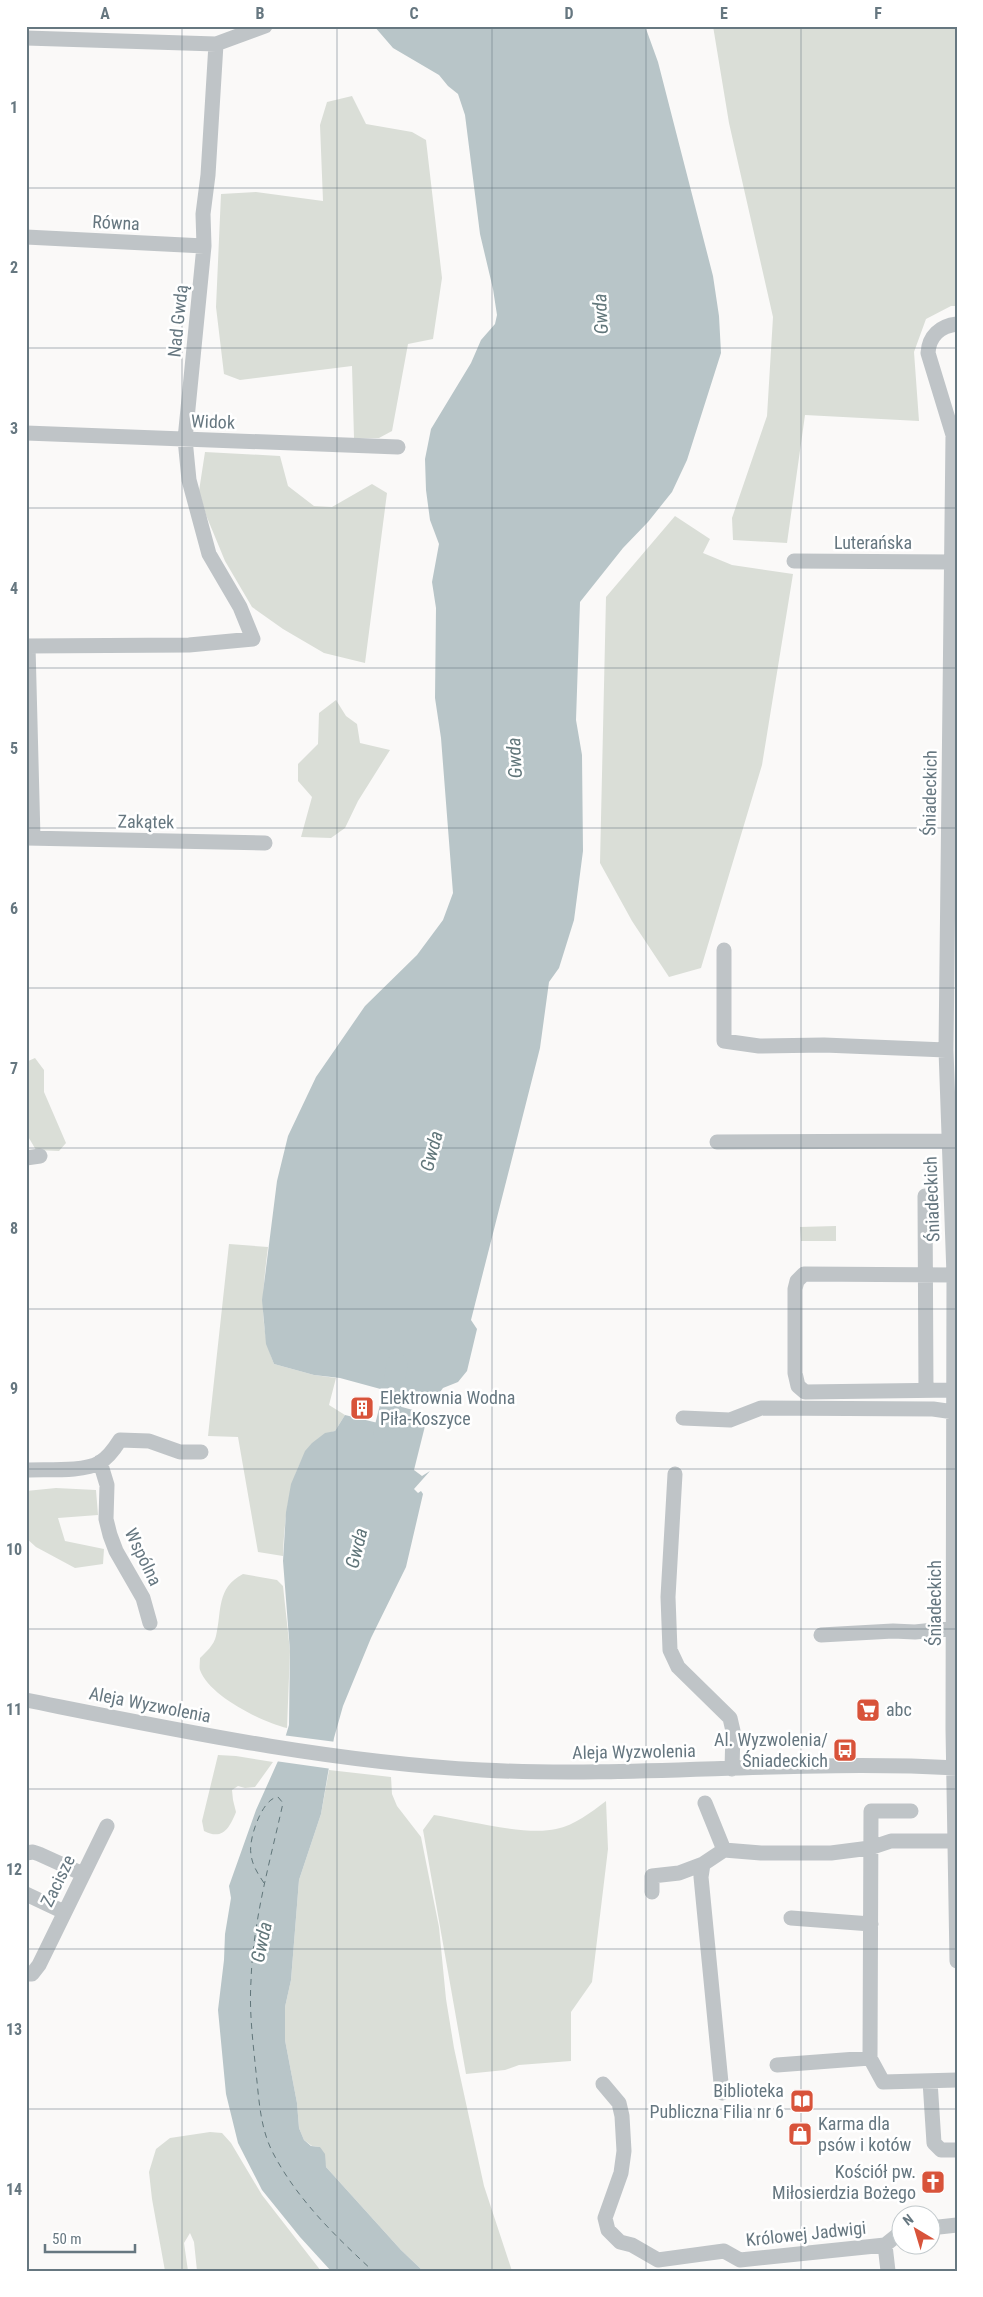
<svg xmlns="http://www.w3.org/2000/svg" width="983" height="2297" font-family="'Roboto Condensed',sans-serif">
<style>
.green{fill:#daded7}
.water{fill:#b8c5c8}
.pier{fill:#faf9f8}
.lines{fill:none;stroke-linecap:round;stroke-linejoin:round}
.river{stroke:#b8c5c8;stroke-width:21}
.ferry{stroke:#61767a;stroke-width:1;stroke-dasharray:6 5;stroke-linecap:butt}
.minor{stroke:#bfc4c7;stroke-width:15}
.grid{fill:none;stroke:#667780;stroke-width:1;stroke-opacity:0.55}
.labels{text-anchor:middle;stroke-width:5;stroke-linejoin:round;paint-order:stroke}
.street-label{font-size:18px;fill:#667780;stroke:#fff}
.poi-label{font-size:18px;fill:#667780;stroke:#fff;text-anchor:start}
.water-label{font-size:19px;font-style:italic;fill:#61767a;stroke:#fff}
.neatline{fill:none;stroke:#667780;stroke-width:2}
.grid-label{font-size:16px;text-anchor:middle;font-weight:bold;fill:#667780}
</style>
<rect width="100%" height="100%" fill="#faf9f8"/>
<path class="green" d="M 713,26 L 957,26 L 957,306 L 951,306 L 926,319 L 914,352 L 919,421 L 805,415 L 787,543 L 733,540 L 732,518 L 767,416 L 773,317 L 729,123 Z
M 352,96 L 366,124 L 412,132 L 426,140 L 442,278 L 433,339 L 408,344 L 392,431 L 379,438 L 354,438 L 352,366 L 240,380 L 224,374 L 216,307 L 221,194 L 256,192 L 323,201 L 320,125 L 327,102 Z
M 205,452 L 280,456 L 288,486 L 314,506 L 332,507 L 372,484 L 387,493 L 365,663 L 324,653 L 283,629 L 252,607 L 225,561 L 206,515 L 199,491 Z
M 675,516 L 710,539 L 703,553 L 732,565 L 793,574 L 762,765 L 701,968 L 669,977 L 632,921 L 600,863 L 606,597 Z
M 336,700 L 346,716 L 357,724 L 360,743 L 390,750 L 358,801 L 345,828 L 331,838 L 301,837 L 312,797 L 298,781 L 298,764 L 318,744 L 319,713 Z
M 35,1058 L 44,1070 L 44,1092 L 66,1143 L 59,1151 L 36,1150 L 26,1133 L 26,1062 Z
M 836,1226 L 836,1241 L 801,1241 L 800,1227 Z
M 229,1244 L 268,1247 C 263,1287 258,1326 274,1364 L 314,1375 L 336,1378 L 329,1405 L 345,1415 L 335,1431 C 291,1440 284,1519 283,1556 L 258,1552 L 238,1437 L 208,1436 Z
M 56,1488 L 96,1490 L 98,1515 L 58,1518 L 65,1541 L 104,1549 L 103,1564 L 75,1568 L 36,1547 L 26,1538 L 26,1491 Z
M 243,1574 L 277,1580 L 283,1586 L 290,1651 L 287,1728 C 262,1722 209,1696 200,1670 C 199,1667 200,1662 200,1658 C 206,1652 214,1645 216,1636 C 222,1611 216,1588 243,1574 Z
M 218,1755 L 236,1756 L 273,1762 L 255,1787 L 245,1788 L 238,1786 L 232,1790 L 233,1800 L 236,1812 C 230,1827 223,1841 204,1831 L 202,1821 Z
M 329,1770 L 391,1777 L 392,1794 L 397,1806 L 421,1837 L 439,1927 L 446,1999 L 454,2048 L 484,2186 L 512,2271 L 423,2271 L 401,2250 L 326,2167 L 320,2147 L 312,2146 L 304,2140 L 299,2128 L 297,2103 L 285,2040 L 285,2007 L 291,1980 L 299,1880 L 321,1814 Z
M 606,1801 L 608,1849 L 592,1982 L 571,2012 L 571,2061 L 519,2065 L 505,2070 L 466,2074 L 423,1830 L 434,1815 C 466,1820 525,1836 556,1829 C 575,1825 590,1813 606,1801 Z
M 210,2132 L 222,2133 L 231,2143 L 262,2195 L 321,2271 L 197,2271 L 194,2242 L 190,2233 L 184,2243 L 188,2271 L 165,2271 L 152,2199 L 149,2172 L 156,2149 L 170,2138 Z"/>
<path class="water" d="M 374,26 L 645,26 L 658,62 L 713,276 L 719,316 L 721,353 L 687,460 L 672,492 L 648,522 L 623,548 L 580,602 L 576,720 L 582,755 L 583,851 L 574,920 L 559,968 L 549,982 L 540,1048 L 471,1320 L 477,1329 L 467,1371 L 458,1382 L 443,1388 L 432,1403 L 340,1378 L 314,1375 L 274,1364 L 266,1344 L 262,1300 L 277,1181 L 288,1136 L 316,1077 L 365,1006 L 417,955 L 443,920 L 453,893 L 441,738 L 435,698 L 436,608 L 432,582 L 439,544 L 430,520 L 426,490 L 425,459 L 431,429 L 471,363 L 481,340 L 495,324 L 497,315 L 493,289 L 480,234 L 465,115 L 458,94 L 448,86 L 439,75 L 393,48 Z
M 383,1402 L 428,1414 L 414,1470 L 422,1476 L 430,1471 L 414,1489 L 418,1493 L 421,1491 L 423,1494 L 406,1567 L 371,1638 L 343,1706 L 334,1738 L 321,1814 L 299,1880 L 291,1980 L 285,2007 L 285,2040 L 297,2103 L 299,2128 L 304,2140 L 311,2146 L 320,2147 L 325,2154 L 326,2167 L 401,2250 L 423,2271 L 331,2271 L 300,2237 L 262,2190 L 238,2143 L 226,2094 L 218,2010 L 224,1960 L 225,1934 L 231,1898 L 229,1886 L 256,1810 L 278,1761 L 289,1725 L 290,1651 L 283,1561 L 286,1512 L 291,1484 L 305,1451 L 312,1443 L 325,1433 L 335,1431 L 345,1415 L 378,1423 Z"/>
<path class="pier" d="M 282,1735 L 336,1742 L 332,1769 L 275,1761 Z"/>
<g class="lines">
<path class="river" d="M 384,1432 L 391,1404 L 397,1364"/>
<path class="ferry" d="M 264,1883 C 258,1874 252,1865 251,1854 C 248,1840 262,1798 278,1797 L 283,1803 C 270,1862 253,1920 251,1981 C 249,2012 253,2042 256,2072 C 259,2099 260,2128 273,2153 C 297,2199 335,2236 373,2271"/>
<path class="minor" d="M 26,38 L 216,44
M 26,237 L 204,246
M 957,324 C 940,326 929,336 928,353 L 953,435 L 946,1050 L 954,1275 L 953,1729 L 957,1961
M 26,433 L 398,447
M 794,561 L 952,562
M 26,646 L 189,645 L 253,639 L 240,607 L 209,554 L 189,480 L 185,439 L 204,246 L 203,214 L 208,175 L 216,44 L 265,26
M 28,646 L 33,838
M 26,838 L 265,843
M 724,950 L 724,1041 L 759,1046 L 824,1045 L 946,1050
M 717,1142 L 949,1141
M 26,1158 L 40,1156
M 925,1196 L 926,1390
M 954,1275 L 804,1274 L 797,1281 L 795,1289 L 795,1373 L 798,1386 L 805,1392 L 954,1390
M 683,1418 L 730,1420 L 761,1408 L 933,1409 L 954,1412
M 100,1462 L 107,1485 L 106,1519 L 110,1535 L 116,1551 L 143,1598 L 150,1623
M 26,1470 C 46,1469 83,1472 99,1463 C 108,1458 115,1448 120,1440 L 149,1441 L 180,1452 L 201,1452
M 675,1474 L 668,1597 L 670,1650 L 678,1667 L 730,1718 L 733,1731 L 732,1769
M 821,1635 L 893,1631 L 915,1632 L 953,1628
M 26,1700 C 177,1730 328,1762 482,1770 C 640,1778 798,1759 957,1768
M 705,1803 L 724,1850 L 703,1864 L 701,1877 L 722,2093
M 911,1811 L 871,1811 L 870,2058 L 883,2082 L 957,2080
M 724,1850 L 761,1853 L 831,1853 L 870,1848 L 891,1841 L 956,1841
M 26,1853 L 33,1852 L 39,1854 L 83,1874
M 652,1892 L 652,1876 L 679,1873 L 703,1864
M 26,1894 L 64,1912
M 791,1918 L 871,1924
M 26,1974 L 32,1974 L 39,1965 L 107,1826
M 777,2065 L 870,2058
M 930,2081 L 934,2143 L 941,2150 L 957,2150
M 603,2084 L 619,2103 L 622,2116 L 624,2151 L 621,2173 L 605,2218 L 608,2230 L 620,2242 L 632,2245 L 658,2260 L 724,2251 L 740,2260 L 885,2245 L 900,2233
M 930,2228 L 957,2225
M 885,2245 L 888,2271"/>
</g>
<path class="grid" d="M 182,26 L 182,2271M 337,26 L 337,2271M 492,26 L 492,2271M 646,26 L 646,2271M 801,26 L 801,2271M 26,188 L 957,188M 26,348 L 957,348M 26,508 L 957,508M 26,668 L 957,668M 26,828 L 957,828M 26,988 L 957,988M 26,1148 L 957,1148M 26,1309 L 957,1309M 26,1469 L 957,1469M 26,1629 L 957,1629M 26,1789 L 957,1789M 26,1949 L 957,1949M 26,2109 L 957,2109"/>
<defs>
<g id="building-square" transform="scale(1.25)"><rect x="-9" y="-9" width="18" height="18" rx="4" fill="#d8533a" stroke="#fff"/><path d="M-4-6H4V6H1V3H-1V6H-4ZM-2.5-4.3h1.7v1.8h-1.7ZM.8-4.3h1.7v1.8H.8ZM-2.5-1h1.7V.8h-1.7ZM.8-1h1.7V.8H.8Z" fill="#fff"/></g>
<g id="supermarket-square" transform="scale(1.25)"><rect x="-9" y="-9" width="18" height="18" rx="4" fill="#d8533a" stroke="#fff"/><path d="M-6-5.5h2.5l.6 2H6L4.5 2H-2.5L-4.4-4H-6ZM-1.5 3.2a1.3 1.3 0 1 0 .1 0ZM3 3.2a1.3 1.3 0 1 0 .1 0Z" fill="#fff"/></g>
<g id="bus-square" transform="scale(1.25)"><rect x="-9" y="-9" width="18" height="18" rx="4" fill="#d8533a" stroke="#fff"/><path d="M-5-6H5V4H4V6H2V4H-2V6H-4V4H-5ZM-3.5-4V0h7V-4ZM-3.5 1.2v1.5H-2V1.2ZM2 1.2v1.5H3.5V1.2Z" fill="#fff"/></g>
<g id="library-square" transform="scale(1.25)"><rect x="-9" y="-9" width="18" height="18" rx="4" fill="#d8533a" stroke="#fff"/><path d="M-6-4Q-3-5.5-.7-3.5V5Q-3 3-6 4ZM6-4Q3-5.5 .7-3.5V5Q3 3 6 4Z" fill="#fff"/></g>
<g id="shop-square" transform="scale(1.25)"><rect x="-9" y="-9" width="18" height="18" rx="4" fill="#d8533a" stroke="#fff"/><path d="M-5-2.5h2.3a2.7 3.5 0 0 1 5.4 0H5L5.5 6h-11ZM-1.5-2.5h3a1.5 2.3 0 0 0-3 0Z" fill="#fff"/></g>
<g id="church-square" transform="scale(1.25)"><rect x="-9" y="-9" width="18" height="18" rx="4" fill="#d8533a" stroke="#fff"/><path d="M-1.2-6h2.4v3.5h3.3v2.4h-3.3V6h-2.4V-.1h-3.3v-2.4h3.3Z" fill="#fff"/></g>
</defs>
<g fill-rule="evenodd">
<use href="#building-square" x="362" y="1408"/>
<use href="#supermarket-square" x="868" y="1710"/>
<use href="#bus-square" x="845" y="1750"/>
<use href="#library-square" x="802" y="2101"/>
<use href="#shop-square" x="800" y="2134"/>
<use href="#church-square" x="933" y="2182"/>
</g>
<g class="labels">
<g class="street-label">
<text transform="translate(116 223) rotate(3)" y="6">Równa</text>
<text transform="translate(178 321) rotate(-84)" y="6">Nad Gwdą</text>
<text transform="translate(213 422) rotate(2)" y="6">Widok</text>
<text x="873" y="549">Luterańska</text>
<text transform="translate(930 793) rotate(-89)" y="6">Śniadeckich</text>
<text transform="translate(146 822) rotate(1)" y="6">Zakątek</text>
<text transform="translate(932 1199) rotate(-92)" y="6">Śniadeckich</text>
<text transform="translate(143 1557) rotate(64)" y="6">Wspólna</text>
<text transform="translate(935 1603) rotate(-90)" y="6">Śniadeckich</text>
<text transform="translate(150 1705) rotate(11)" y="6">Aleja Wyzwolenia</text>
<text transform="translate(634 1752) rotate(-1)" y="6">Aleja Wyzwolenia</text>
<text transform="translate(58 1881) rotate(-64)" y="6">Zacisze</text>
<text transform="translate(806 2234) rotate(-6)" y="6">Królowej Jadwigi</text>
</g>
<g class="poi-label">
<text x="380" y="1404">Elektrownia Wodna<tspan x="380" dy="21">Piła-Koszyce</tspan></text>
<text x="886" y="1716">abc</text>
<text x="828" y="1746" text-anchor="end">Al. Wyzwolenia/<tspan x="828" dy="21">Śniadeckich</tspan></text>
<text x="784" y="2097" text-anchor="end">Biblioteka<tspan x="784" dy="21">Publiczna Filia nr 6</tspan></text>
<text x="818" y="2130">Karma dla<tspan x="818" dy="21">psów i kotów</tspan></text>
<text x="916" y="2178" text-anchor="end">Kościół pw.<tspan x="916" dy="21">Miłosierdzia Bożego</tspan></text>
</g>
<g class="water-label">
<text transform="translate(600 314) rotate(-93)" y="7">Gwda</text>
<text transform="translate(514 758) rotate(-93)" y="7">Gwda</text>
<text transform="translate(431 1151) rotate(-75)" y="7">Gwda</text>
<text transform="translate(356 1548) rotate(-76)" y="7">Gwda</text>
<text transform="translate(261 1942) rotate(-78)" y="7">Gwda</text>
</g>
</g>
<rect width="983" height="2297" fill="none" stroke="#ffffff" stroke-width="55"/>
<g transform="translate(916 2230) rotate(322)"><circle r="24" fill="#ffffff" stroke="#c2c9cc"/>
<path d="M0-4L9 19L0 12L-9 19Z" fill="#d8533a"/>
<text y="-8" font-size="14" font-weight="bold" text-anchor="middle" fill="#667780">N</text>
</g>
<path d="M45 2244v8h90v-8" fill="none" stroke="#667780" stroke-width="2.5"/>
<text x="52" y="2244" font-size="15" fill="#667780" stroke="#ffffff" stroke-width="4" paint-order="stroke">50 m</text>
<rect x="28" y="28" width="928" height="2242" class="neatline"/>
<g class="grid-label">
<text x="105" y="19">A</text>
<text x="260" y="19">B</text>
<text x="414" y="19">C</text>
<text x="569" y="19">D</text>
<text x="724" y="19">E</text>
<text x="878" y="19">F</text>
<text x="14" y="113">1</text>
<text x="14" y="273">2</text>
<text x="14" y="434">3</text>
<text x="14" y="594">4</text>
<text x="14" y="754">5</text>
<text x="14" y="914">6</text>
<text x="14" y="1074">7</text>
<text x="14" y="1234">8</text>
<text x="14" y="1394">9</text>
<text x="14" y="1555">10</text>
<text x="14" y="1715">11</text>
<text x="14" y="1875">12</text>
<text x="14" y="2035">13</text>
<text x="14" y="2195">14</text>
</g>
</svg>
